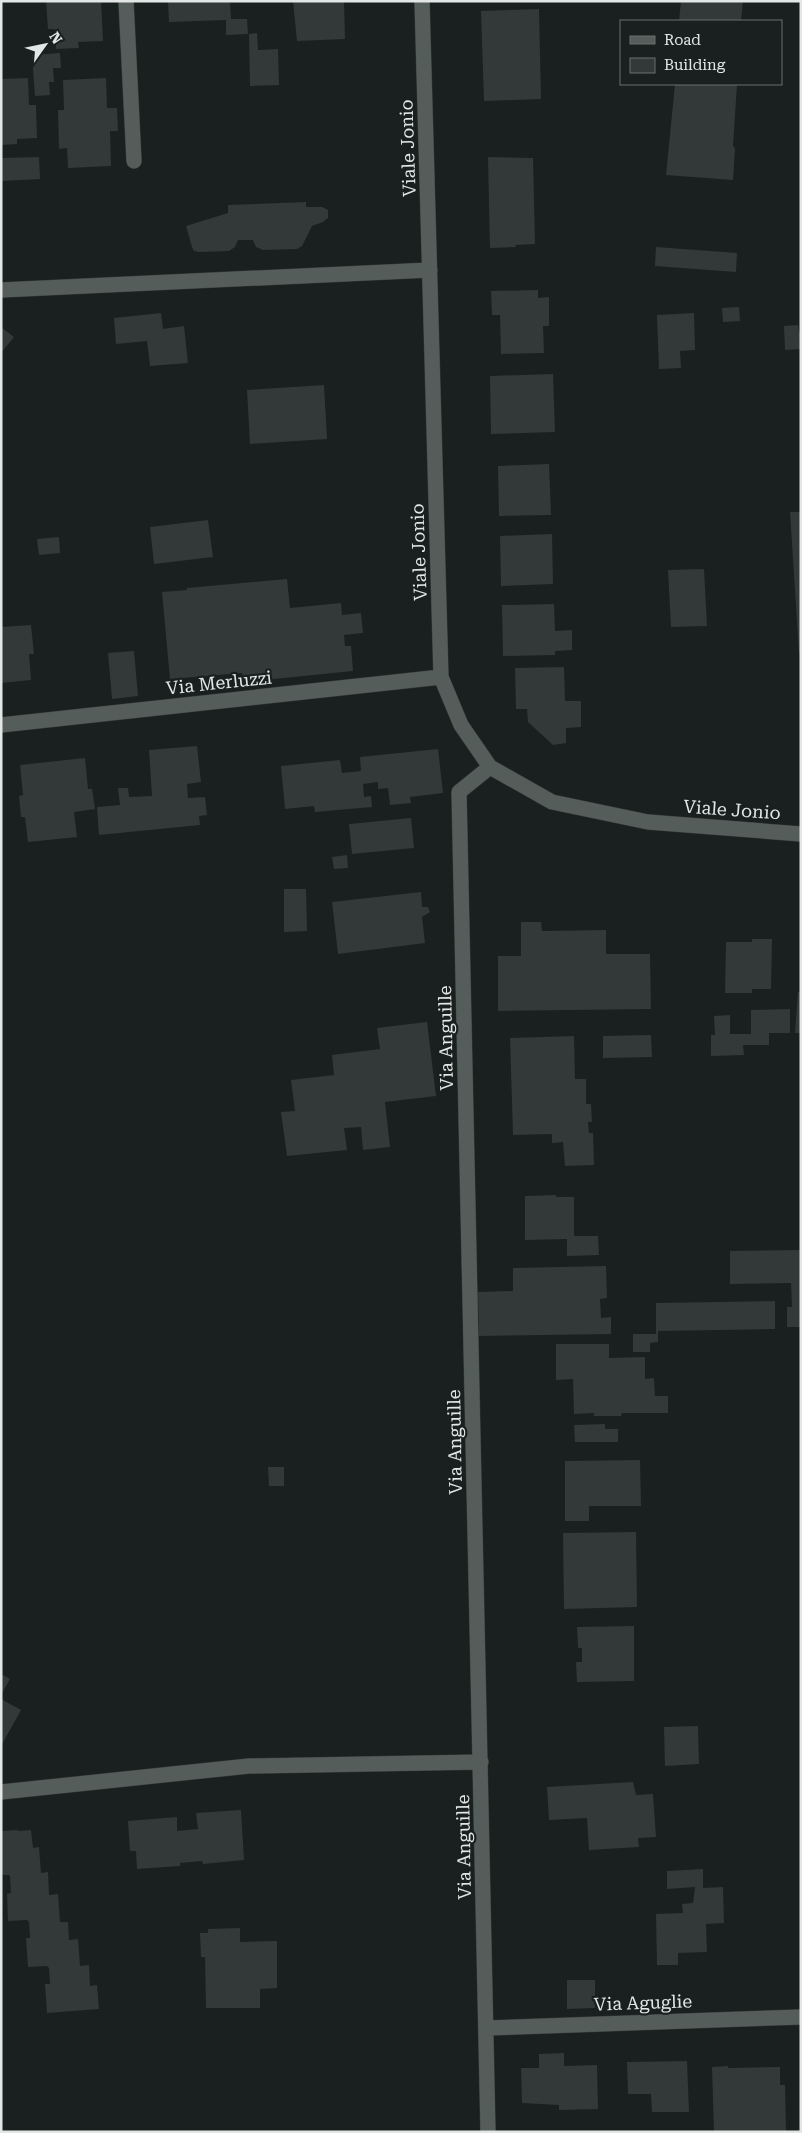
<svg xmlns="http://www.w3.org/2000/svg" width="802" height="2133" font-family="'Roboto Serif',serif">
<style>
.building{fill:#323938}
.lines{fill:none;stroke-linecap:round;stroke-linejoin:round}
.minor-casing{stroke:#363b3a;stroke-width:16}
.minor{stroke:#555d5b;stroke-width:15}
.labels{text-anchor:middle;stroke-width:4.5;stroke-linejoin:round;paint-order:stroke}
.street-label{font-size:18px;fill:#e2e7e6;stroke:#19201f}
</style>
<rect width="100%" height="100%" fill="#19201f"/>
<path class="building" d="M 46,1 L 101,1 L 103,41 L 78,42 L 79,48 L 56,49 L 55,29 L 48,29 Z
M 168,1 L 230,1 L 231,19 L 247,19 L 248,34 L 226,35 L 226,20 L 169,22 Z
M 293,1 L 344,1 L 345,39 L 297,41 Z
M 681,1 L 743,1 L 741,21 L 679,21 Z
M 539,9 L 541,99 L 484,101 L 481,11 Z
M 257,33 L 258,50 L 278,49 L 279,85 L 250,86 L 249,34 Z
M 60,53 L 61,68 L 53,68 L 54,82 L 49,82 L 50,95 L 35,96 L 32,55 Z
M 28,78 L 29,105 L 36,105 L 37,138 L 17,139 L 17,144 L 1,145 L 1,79 Z
M 106,78 L 107,108 L 117,108 L 118,131 L 110,131 L 111,166 L 68,168 L 67,148 L 59,149 L 58,110 L 64,110 L 63,80 Z
M 675,84 L 737,84 L 733,146 L 735,148 L 733,180 L 666,175 Z
M 39,157 L 40,179 L 1,181 L 1,158 Z
M 488,157 L 533,158 L 535,244 L 515,245 L 516,247 L 490,248 Z
M 306,202 L 306,207 L 322,207 L 328,210 L 328,218 L 323,222 L 312,226 L 302,246 L 297,249 L 263,250 L 256,247 L 253,240 L 238,240 L 235,247 L 229,251 L 199,252 L 194,251 L 192,247 L 186,226 L 228,213 L 228,205 Z
M 656,247 L 737,253 L 736,272 L 655,266 Z
M 538,290 L 538,298 L 549,297 L 549,326 L 543,326 L 544,353 L 501,354 L 500,315 L 492,315 L 491,291 Z
M 739,307 L 740,321 L 723,322 L 722,308 Z
M 161,313 L 163,329 L 184,326 L 188,363 L 150,366 L 147,341 L 116,344 L 114,318 Z
M 694,313 L 695,350 L 680,351 L 681,368 L 659,369 L 657,315 Z
M 798,325 L 799,332 L 801,332 L 801,349 L 785,350 L 784,326 Z
M 1,327 L 14,337 L 1,353 Z
M 553,374 L 555,432 L 491,434 L 490,376 Z
M 324,385 L 327,439 L 250,444 L 247,390 Z
M 549,464 L 551,515 L 499,516 L 498,466 Z
M 790,512 L 801,512 L 801,653 L 799,653 Z
M 208,520 L 213,557 L 154,564 L 150,527 Z
M 552,534 L 553,584 L 501,586 L 500,536 Z
M 59,537 L 60,553 L 39,555 L 37,539 Z
M 704,569 L 707,626 L 671,627 L 668,570 Z
M 287,579 L 290,608 L 341,603 L 342,615 L 361,613 L 363,633 L 344,635 L 345,646 L 351,646 L 353,671 L 243,682 L 242,673 L 170,679 L 162,592 L 187,590 L 187,588 Z
M 554,604 L 555,631 L 572,630 L 572,650 L 555,651 L 555,655 L 503,656 L 502,605 Z
M 31,625 L 34,654 L 29,654 L 31,680 L 1,683 L 1,627 Z
M 134,651 L 138,696 L 112,699 L 108,653 Z
M 564,667 L 565,701 L 581,701 L 581,727 L 566,728 L 566,743 L 553,745 L 528,722 L 527,709 L 516,709 L 515,668 Z
M 197,746 L 201,782 L 187,784 L 188,798 L 205,797 L 207,815 L 199,816 L 200,825 L 99,835 L 97,807 L 120,805 L 118,788 L 128,788 L 129,797 L 152,796 L 149,750 Z
M 438,749 L 443,793 L 410,797 L 411,803 L 390,805 L 388,788 L 378,789 L 378,782 L 363,784 L 364,797 L 371,796 L 372,807 L 315,812 L 314,806 L 285,809 L 281,766 L 340,760 L 342,773 L 361,771 L 360,757 Z
M 85,758 L 88,789 L 92,789 L 95,809 L 74,812 L 77,837 L 28,842 L 25,817 L 21,817 L 19,796 L 23,795 L 20,765 Z
M 411,818 L 414,848 L 352,854 L 349,824 Z
M 347,855 L 348,868 L 334,869 L 332,857 Z
M 284,889 L 306,889 L 307,931 L 284,932 Z
M 421,892 L 422,907 L 428,907 L 430,912 L 422,917 L 425,943 L 338,954 L 332,902 Z
M 521,922 L 541,922 L 542,931 L 606,930 L 606,954 L 650,954 L 651,1009 L 498,1011 L 498,956 L 521,956 Z
M 752,939 L 772,939 L 771,989 L 752,989 L 752,993 L 725,993 L 726,942 L 752,942 Z
M 798,992 L 801,993 L 801,1033 L 795,1033 Z
M 790,1009 L 790,1033 L 769,1033 L 769,1045 L 743,1045 L 744,1055 L 711,1056 L 711,1035 L 715,1035 L 714,1016 L 730,1015 L 730,1034 L 751,1034 L 751,1010 Z
M 427,1022 L 436,1096 L 385,1102 L 390,1147 L 363,1150 L 361,1127 L 344,1128 L 347,1150 L 287,1156 L 281,1112 L 295,1111 L 291,1080 L 334,1075 L 332,1055 L 380,1049 L 377,1028 Z
M 651,1035 L 652,1057 L 603,1058 L 603,1036 Z
M 574,1036 L 575,1079 L 586,1079 L 586,1104 L 591,1104 L 592,1122 L 588,1122 L 589,1133 L 593,1133 L 594,1165 L 565,1166 L 563,1142 L 552,1143 L 552,1134 L 513,1135 L 510,1038 Z
M 556,1195 L 556,1197 L 574,1197 L 574,1236 L 598,1236 L 599,1255 L 567,1256 L 567,1239 L 525,1240 L 525,1196 Z
M 801,1250 L 801,1327 L 787,1327 L 787,1307 L 792,1307 L 791,1283 L 730,1284 L 730,1251 Z
M 606,1266 L 607,1298 L 600,1299 L 601,1318 L 611,1317 L 611,1334 L 479,1336 L 478,1292 L 513,1291 L 513,1268 Z
M 775,1301 L 775,1329 L 658,1331 L 658,1342 L 650,1343 L 650,1352 L 633,1352 L 633,1334 L 656,1334 L 656,1303 Z
M 556,1344 L 609,1344 L 609,1358 L 645,1357 L 645,1379 L 654,1378 L 655,1396 L 668,1396 L 668,1413 L 622,1413 L 621,1416 L 594,1416 L 594,1413 L 574,1414 L 573,1379 L 556,1380 Z
M 605,1424 L 605,1429 L 618,1429 L 618,1442 L 575,1442 L 574,1425 Z
M 640,1460 L 641,1506 L 589,1506 L 589,1521 L 565,1521 L 565,1461 Z
M 268,1467 L 284,1467 L 284,1486 L 269,1486 Z
M 636,1532 L 637,1607 L 564,1609 L 563,1533 Z
M 634,1626 L 634,1681 L 577,1682 L 576,1662 L 582,1662 L 582,1648 L 578,1648 L 577,1627 Z
M 1,1674 L 10,1679 L 1,1695 Z
M 1,1699 L 21,1710 L 1,1746 Z
M 698,1726 L 699,1764 L 665,1766 L 664,1727 Z
M 633,1782 L 636,1795 L 653,1794 L 656,1837 L 638,1838 L 639,1847 L 589,1850 L 587,1818 L 549,1820 L 547,1787 Z
M 241,1810 L 244,1860 L 203,1864 L 202,1861 L 180,1863 L 180,1866 L 137,1869 L 136,1851 L 130,1851 L 128,1821 L 177,1817 L 177,1831 L 198,1829 L 196,1813 Z
M 18,1830 L 18,1831 L 31,1830 L 33,1848 L 39,1847 L 41,1873 L 48,1872 L 49,1895 L 58,1894 L 60,1922 L 68,1922 L 69,1940 L 78,1939 L 80,1966 L 89,1965 L 90,1986 L 97,1985 L 99,2009 L 47,2013 L 45,1984 L 50,1984 L 49,1968 L 47,1966 L 28,1967 L 26,1938 L 30,1938 L 29,1922 L 27,1920 L 8,1921 L 7,1894 L 11,1893 L 10,1877 L 9,1875 L 1,1875 L 1,1831 Z
M 703,1869 L 703,1888 L 723,1887 L 724,1923 L 706,1924 L 707,1952 L 678,1953 L 678,1965 L 657,1965 L 656,1914 L 683,1913 L 682,1904 L 693,1903 L 695,1887 L 667,1889 L 667,1871 Z
M 240,1928 L 240,1942 L 277,1941 L 277,1988 L 260,1989 L 260,2008 L 206,2008 L 205,1957 L 201,1957 L 200,1933 L 208,1933 L 208,1929 Z
M 567,1980 L 595,1980 L 595,2008 L 567,2009 Z
M 564,2053 L 564,2066 L 597,2065 L 598,2109 L 559,2110 L 559,2105 L 522,2103 L 521,2068 L 539,2068 L 539,2054 Z
M 687,2061 L 689,2112 L 652,2112 L 651,2094 L 628,2094 L 627,2062 Z
M 728,2066 L 728,2068 L 780,2067 L 780,2085 L 785,2085 L 786,2132 L 714,2132 L 712,2067 Z"/>
<g class="lines">
<g class="minor-casing">
<path id="minor" d="M 126,1 L 134,161
M 422,1 L 441,677 L 461,725 L 490,767 L 552,802 L 648,822 L 801,834
M 1,290 L 430,270
M 1,725 L 441,677
M 1,1792 L 249,1766 L 481,1762
M 487,2028 L 801,2017
M 488,2132 L 459,792 L 490,767"/>
</g>
<use href="#minor" class="minor"/>
</g>
<g class="labels">
<g class="street-label">
<text transform="translate(408 148) rotate(-92)" y="6">Viale Jonio</text>
<text transform="translate(419 552) rotate(-92)" y="6">Viale Jonio</text>
<text transform="translate(219 683) rotate(-6)" y="6">Via Merluzzi</text>
<text transform="translate(732 810) rotate(4)" y="6">Viale Jonio</text>
<text transform="translate(446 1038) rotate(-91)" y="6">Via Anguille</text>
<text transform="translate(455 1442) rotate(-91)" y="6">Via Anguille</text>
<text transform="translate(464 1847) rotate(-91)" y="6">Via Anguille</text>
<text transform="translate(643 2003) rotate(-2)" y="6">Via Aguglie</text>
</g>
</g>
<rect width="802" height="2133" fill="none" stroke="#e2e7e6" stroke-width="5"/>
<rect x="620" y="20" width="162" height="65" fill="#19201f" stroke="#69706f"/>
<rect x="630" y="36" width="25" height="8" fill="#555d5b" stroke="#69706f"/>
<text x="664" y="45" font-size="15" fill="#e2e7e6">Road</text>
<rect x="630" y="58" width="25" height="15" fill="#323938" stroke="#69706f"/>
<text x="664" y="70" font-size="15" fill="#e2e7e6">Building</text>
<g transform="translate(45 45) rotate(57)" stroke="#19201f" stroke-width="4" paint-order="stroke">
<path d="M0-4L9 19L0 12L-9 19Z" fill="#e2e7e6"/>
<text y="-8" font-size="14" font-weight="bold" text-anchor="middle" fill="#e2e7e6">N</text>
</g>
</svg>
